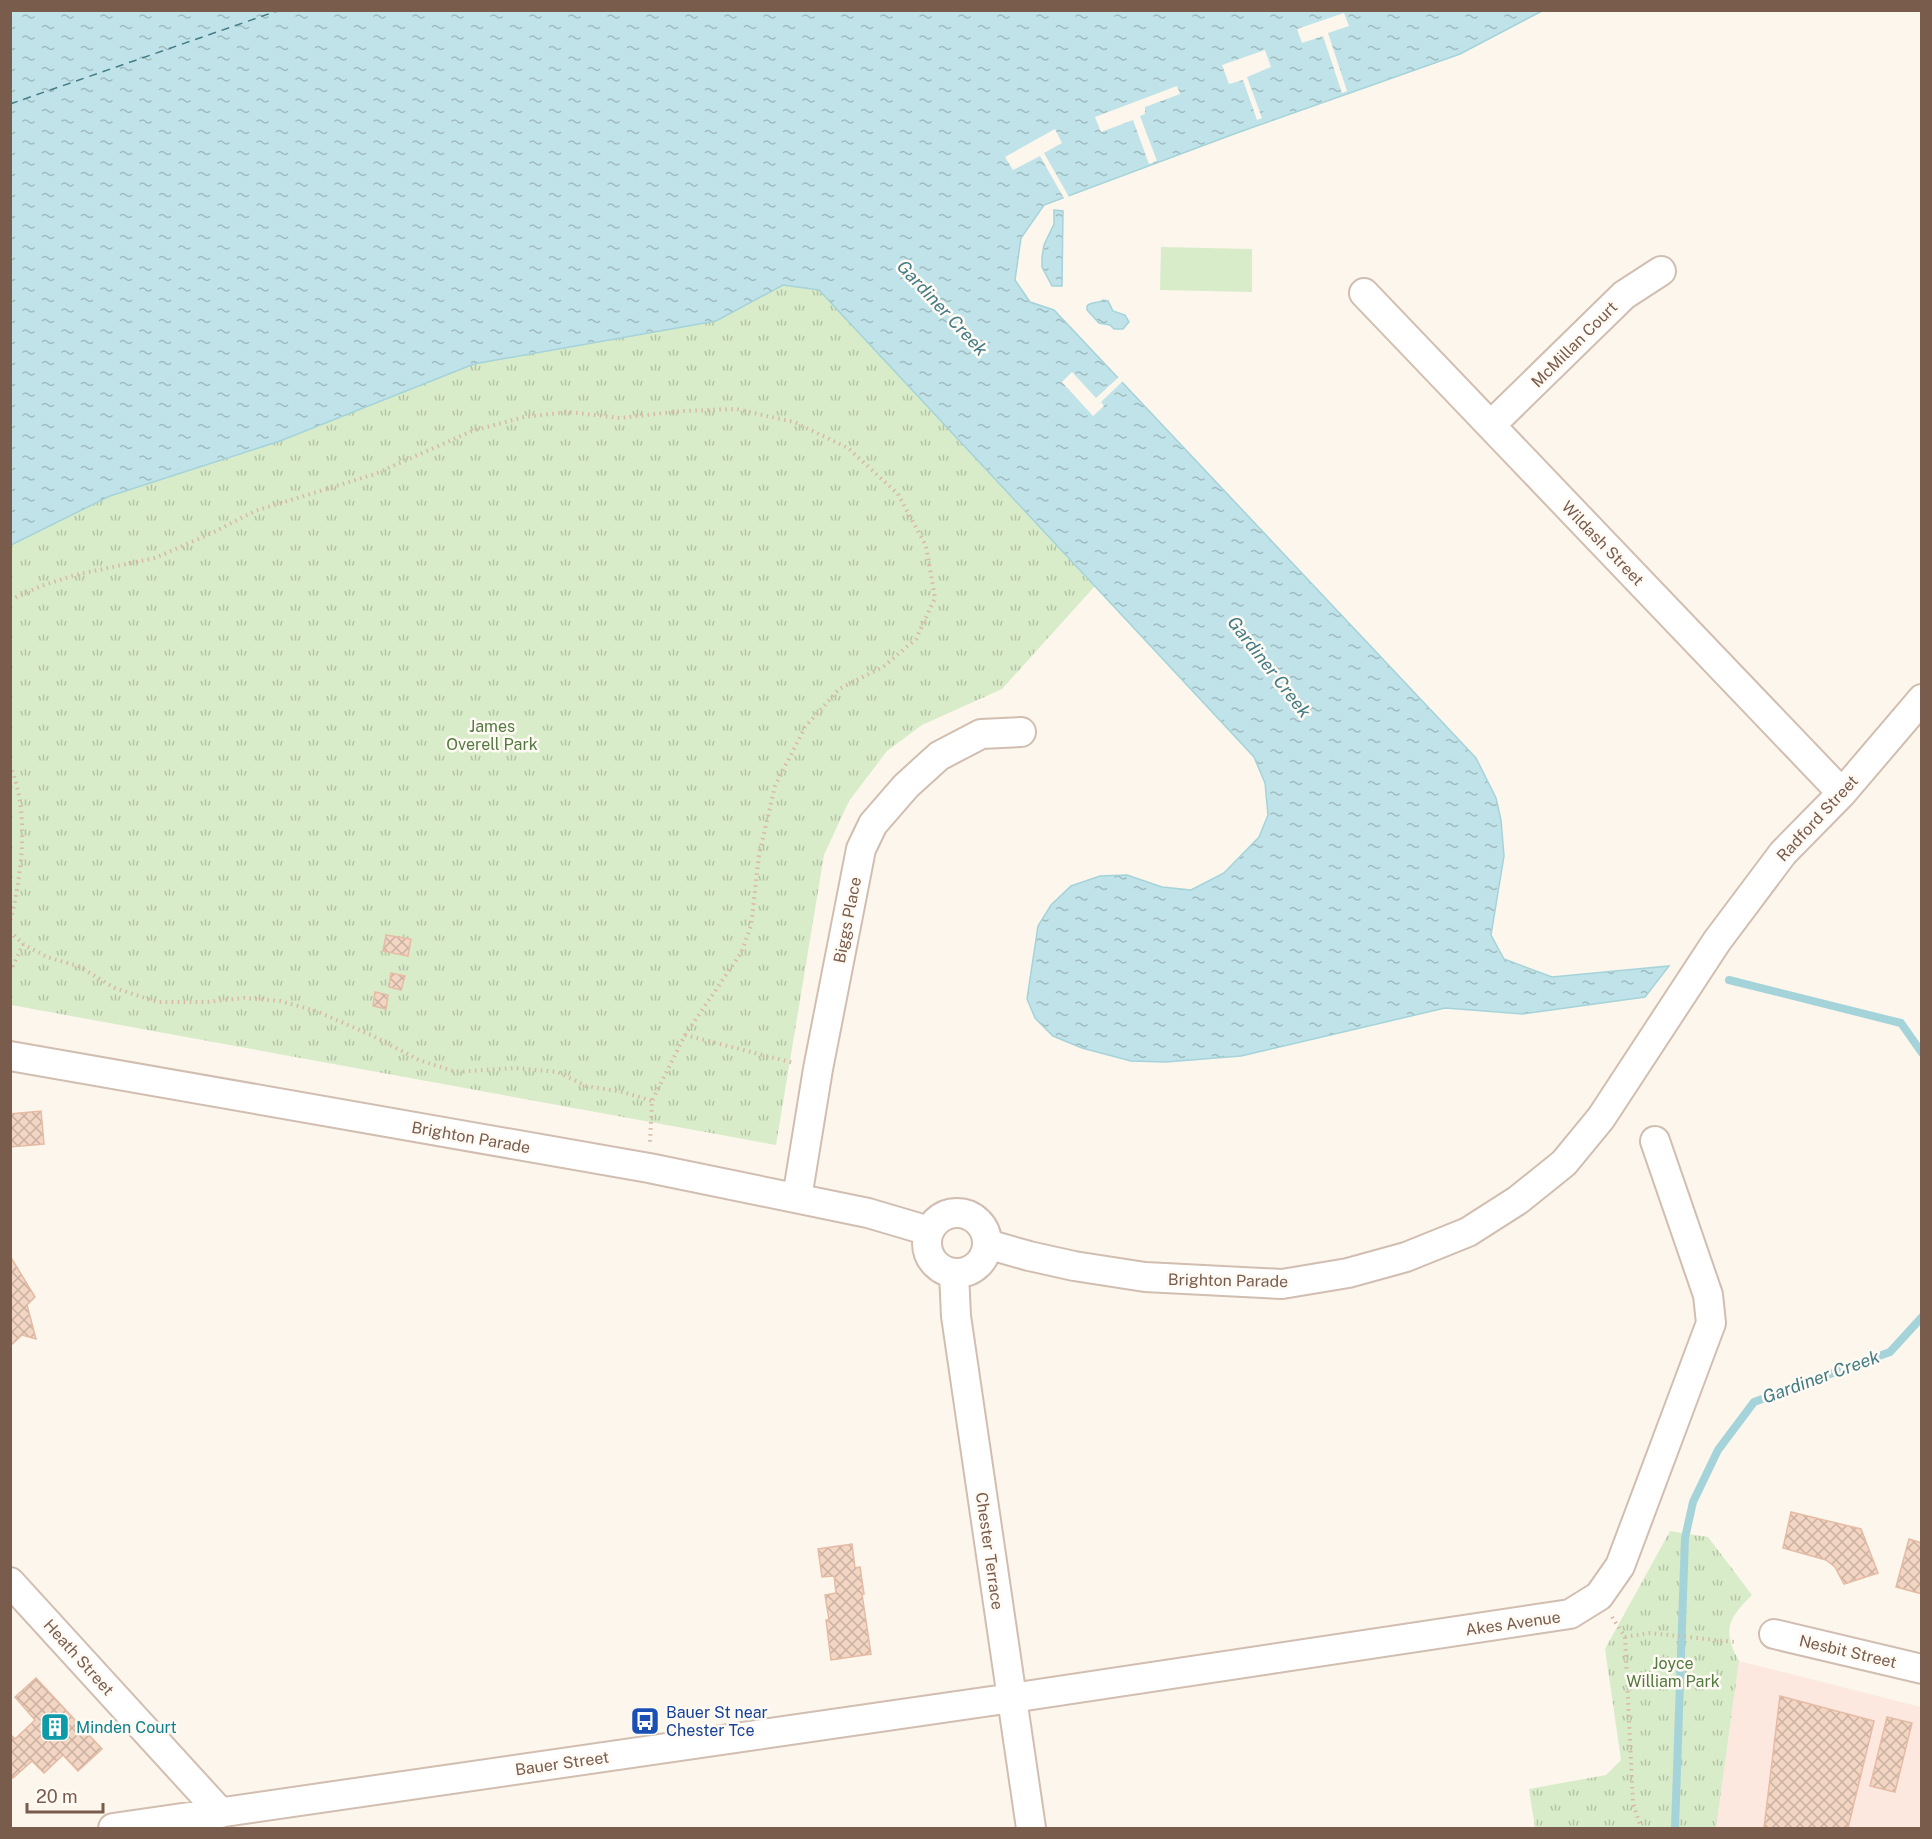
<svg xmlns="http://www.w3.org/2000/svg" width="1932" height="1839" font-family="'Public Sans',sans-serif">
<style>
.commercial{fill:#fde8e0}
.grass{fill:#d8ecc9}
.park{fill:url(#park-tufts)}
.water{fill:url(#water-ripples);stroke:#a5d3da;stroke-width:1.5}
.pier{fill:#fdf6ec}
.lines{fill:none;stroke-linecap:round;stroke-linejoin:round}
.stream{stroke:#a5d3da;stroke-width:8}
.ferry{stroke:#437c86;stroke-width:1.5;stroke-dasharray:8 6;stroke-linecap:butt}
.building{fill:url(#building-cross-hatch);stroke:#e6bba3;stroke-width:1.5}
.street-casing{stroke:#d1beb0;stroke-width:32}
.path{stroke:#d9b8a5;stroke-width:4;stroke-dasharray:1.5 4.5;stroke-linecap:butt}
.street{stroke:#fff;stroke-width:28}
.labels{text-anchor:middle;stroke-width:5;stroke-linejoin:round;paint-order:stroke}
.street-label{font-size:16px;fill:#7a5c4d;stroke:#fffaf3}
.park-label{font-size:16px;fill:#537a41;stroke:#fffaf3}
.transit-label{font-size:16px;fill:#164399;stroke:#fffaf3;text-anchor:start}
.culture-label{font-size:16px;fill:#0d838f;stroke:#fffaf3;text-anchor:start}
.water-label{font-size:18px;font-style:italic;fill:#437c86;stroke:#fffaf3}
</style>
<defs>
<pattern id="park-tufts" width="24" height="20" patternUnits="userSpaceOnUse" patternTransform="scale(1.5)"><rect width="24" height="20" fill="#d8ecc9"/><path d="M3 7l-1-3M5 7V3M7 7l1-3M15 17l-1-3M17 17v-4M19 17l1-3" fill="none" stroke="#b4c2a5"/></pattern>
<pattern id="water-ripples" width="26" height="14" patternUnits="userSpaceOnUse" patternTransform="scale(1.5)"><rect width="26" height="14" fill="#bfe3e8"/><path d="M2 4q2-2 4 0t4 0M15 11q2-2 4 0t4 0" fill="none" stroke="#a0bbbe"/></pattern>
<pattern id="building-cross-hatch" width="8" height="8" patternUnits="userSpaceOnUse" patternTransform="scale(1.5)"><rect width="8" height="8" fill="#f3d5c3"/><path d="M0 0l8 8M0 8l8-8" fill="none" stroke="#cab0a1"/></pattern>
</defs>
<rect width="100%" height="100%" fill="#fdf6ec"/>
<path class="commercial" d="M 1739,1661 L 1921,1707 L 1921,1828 L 1716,1828 Z"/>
<path class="grass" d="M 1161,247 L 1252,249 L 1252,292 L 1160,290 Z"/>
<path class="park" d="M 783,285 L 819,290 L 1095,586 L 1002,689 L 922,725 L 887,751 L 849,801 L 824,855 L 776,1145 L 11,1005 L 11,545 L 110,496 L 280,441 L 474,364 L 716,321 Z
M 1670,1531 L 1708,1537 L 1752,1595 C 1728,1618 1722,1631 1739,1661 L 1716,1828 L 1535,1828 L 1529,1789 L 1606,1775 L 1621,1760 L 1605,1649 Z"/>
<path class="water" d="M 11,11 L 1542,11 L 1460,54 L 1234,134 L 1044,205 L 1021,238 L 1015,280 L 1030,302 L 1054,310 L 1476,758 L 1496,798 L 1501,820 L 1504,856 L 1491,935 L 1504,959 L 1552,977 L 1669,966 L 1645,997 L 1523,1014 L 1445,1008 L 1241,1056 L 1166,1062 L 1131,1061 L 1082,1048 L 1053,1036 L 1035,1018 L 1027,999 L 1038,926 L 1051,905 L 1071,886 L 1100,876 L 1127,875 L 1162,887 L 1191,890 L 1224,873 L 1259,837 L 1268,815 L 1265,783 L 1254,757 L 819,290 L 783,285 L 716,321 L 474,364 L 280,441 L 110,496 L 11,545 Z
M 1054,210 L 1063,211 L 1062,286 L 1052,286 L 1042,267 L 1042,257 L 1044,245 L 1054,224 Z
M 1103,300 L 1108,301 L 1113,311 L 1125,315 L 1129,322 L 1123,329 L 1114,329 L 1110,325 L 1099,323 L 1087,310 L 1087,306 C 1092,301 1098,304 1103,300 Z"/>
<path class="pier" d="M 1344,13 L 1349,26 L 1328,33 L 1347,91 L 1342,93 L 1323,36 L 1302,43 L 1297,29 Z
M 1265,50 L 1271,67 L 1247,77 L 1262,118 L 1257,120 L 1243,80 L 1229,84 L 1222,65 Z
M 1177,86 L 1180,94 L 1145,107 L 1145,114 L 1140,116 L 1157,161 L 1149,164 L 1133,120 L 1101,132 L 1095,117 Z
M 1055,129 L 1062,143 L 1044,153 L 1069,197 L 1065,200 L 1040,156 L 1013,170 L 1005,157 Z
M 1072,372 L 1096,398 L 1120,376 L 1124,380 L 1101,402 L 1104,406 L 1093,416 L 1062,382 Z"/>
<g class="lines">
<path class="stream" d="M 1729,980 L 1901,1023 L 1922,1053
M 1675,1828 L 1685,1538 L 1693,1502 L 1718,1450 L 1754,1402 L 1890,1352 L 1922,1317"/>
<path class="ferry" d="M 10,104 L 280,10"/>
</g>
<path class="building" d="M 386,935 L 411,939 L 408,956 L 383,951 Z
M 391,973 L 405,976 L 401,990 L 389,987 Z
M 375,992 L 388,995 L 386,1009 L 373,1006 Z
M 41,1111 L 44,1144 L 10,1147 L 10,1114 Z
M 10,1256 L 35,1297 L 27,1305 L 36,1339 L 22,1335 L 10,1346 Z
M 1791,1512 L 1861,1529 L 1878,1573 L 1844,1584 L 1835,1567 L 1826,1560 L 1783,1548 Z
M 1909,1539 L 1922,1543 L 1922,1594 L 1896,1587 Z
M 852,1544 L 855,1568 L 860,1567 L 864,1594 L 862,1594 L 871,1654 L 831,1660 L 826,1620 L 829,1620 L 825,1595 L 836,1593 L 834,1576 L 822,1577 L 818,1549 Z
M 36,1678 L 102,1749 L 78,1771 L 63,1755 L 44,1773 L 32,1761 L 13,1778 L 10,1775 L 10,1734 L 15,1739 L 35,1720 L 15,1697 Z
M 1780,1696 L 1874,1721 L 1848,1828 L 1764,1828 Z
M 1887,1717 L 1912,1723 L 1895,1792 L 1870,1786 Z"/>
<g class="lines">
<g class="street-casing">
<path id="street" d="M 1364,293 L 1842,793
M 1491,425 L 1624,295 L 1661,271
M 10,1056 L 649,1168 L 868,1213 L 929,1231
M 797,1198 L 818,1069 L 861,849 L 873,824 L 906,786 L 939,756 L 981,734 L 1021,732
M927 1243a30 30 0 1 1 60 0a30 30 0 1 1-60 0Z
M 987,1244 L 1029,1256 L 1074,1266 L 1145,1277 L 1282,1284 L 1348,1273 L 1406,1257 L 1468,1232 L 1518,1200 L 1564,1163 L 1601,1118 L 1717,941 L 1783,853 L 1842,793 L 1922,699
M 954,1273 L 956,1316 L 1031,1828
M 10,1582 L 221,1813
M 1774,1634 L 1922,1669
M 113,1828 L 1012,1698 L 1570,1614 L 1599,1596 L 1620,1566 L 1711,1323 L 1708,1295 L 1655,1141"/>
</g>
<path class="path" d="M 10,600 L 41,586 L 75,575 L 155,558 L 212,533 L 255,511 L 375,474 L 472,431 L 524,417 L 569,412 L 620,418 L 682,411 L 736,409 L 794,422 L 848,448 L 898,494 L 926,546 L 935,598 L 916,639 L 883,667 L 839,689 L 805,727 L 775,786 L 759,855 L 751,926 L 741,953 L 685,1035 L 652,1101 L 650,1142
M 10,765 C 30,813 22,873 10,923
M 10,931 L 23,944 L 47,957 L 78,966 L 115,988 L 157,1002 L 207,1002 L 244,998 L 280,1001 L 316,1011 L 371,1035 L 419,1060 L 456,1072 L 514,1068 L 558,1072 L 586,1086 L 623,1092 L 652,1101
M 10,972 L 23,944
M 685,1035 L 794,1063
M 1612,1617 L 1625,1637 L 1633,1803 L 1641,1828
M 1625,1637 L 1650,1633 L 1735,1642"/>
<use href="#street" class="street"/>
</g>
<defs>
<g id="bus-square" transform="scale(1.5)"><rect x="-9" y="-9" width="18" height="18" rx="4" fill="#1a4fb4" stroke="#fffaf3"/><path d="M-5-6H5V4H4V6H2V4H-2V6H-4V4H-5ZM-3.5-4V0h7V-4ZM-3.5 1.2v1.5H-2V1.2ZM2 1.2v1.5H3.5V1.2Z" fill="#fff"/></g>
<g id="building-square" transform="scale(1.5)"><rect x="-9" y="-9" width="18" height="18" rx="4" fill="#0f9aa8" stroke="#fffaf3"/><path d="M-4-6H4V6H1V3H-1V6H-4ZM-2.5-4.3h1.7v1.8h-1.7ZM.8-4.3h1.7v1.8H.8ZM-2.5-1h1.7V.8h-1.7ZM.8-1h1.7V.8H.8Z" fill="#fff"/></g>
</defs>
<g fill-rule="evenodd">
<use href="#bus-square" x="645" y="1721"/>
<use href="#building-square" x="55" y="1727"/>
</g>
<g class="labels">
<g class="street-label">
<text transform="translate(1574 344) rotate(-45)" y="6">McMillan Court</text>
<text transform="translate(1603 543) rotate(46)" y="6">Wildash Street</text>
<text transform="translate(1817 818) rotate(-47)" y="6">Radford Street</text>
<text transform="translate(847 920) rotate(-79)" y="6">Biggs Place</text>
<text transform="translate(471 1137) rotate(10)" y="6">Brighton Parade</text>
<text transform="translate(1228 1280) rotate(1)" y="6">Brighton Parade</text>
<text transform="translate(990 1551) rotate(82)" y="6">Chester Terrace</text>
<text transform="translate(1513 1623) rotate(-8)" y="6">Akes Avenue</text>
<text transform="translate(1848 1651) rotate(13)" y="6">Nesbit Street</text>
<text transform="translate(79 1657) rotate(48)" y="6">Heath Street</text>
<text transform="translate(562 1763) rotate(-8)" y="6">Bauer Street</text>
</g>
<g class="park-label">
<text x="492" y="732">James<tspan x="492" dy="18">Overell Park</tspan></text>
<text x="1673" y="1669">Joyce<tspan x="1673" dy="18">William Park</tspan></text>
</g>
<g class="transit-label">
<text x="666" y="1718">Bauer St near<tspan x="666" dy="18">Chester Tce</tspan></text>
</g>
<g class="culture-label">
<text x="76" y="1733">Minden Court</text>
</g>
<g class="water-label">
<text transform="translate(942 308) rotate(47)" y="6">Gardiner Creek</text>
<text transform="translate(1269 667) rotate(52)" y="6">Gardiner Creek</text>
<text transform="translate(1821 1377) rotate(-20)" y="6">Gardiner Creek</text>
</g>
</g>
<rect width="1932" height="1839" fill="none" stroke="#7a5c4d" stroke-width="24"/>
<path d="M27 1803v9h76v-9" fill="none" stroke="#7a5c4d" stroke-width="3"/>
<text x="36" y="1803" font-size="18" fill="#7a5c4d" stroke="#fffaf3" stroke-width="4.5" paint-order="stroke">20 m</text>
</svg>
